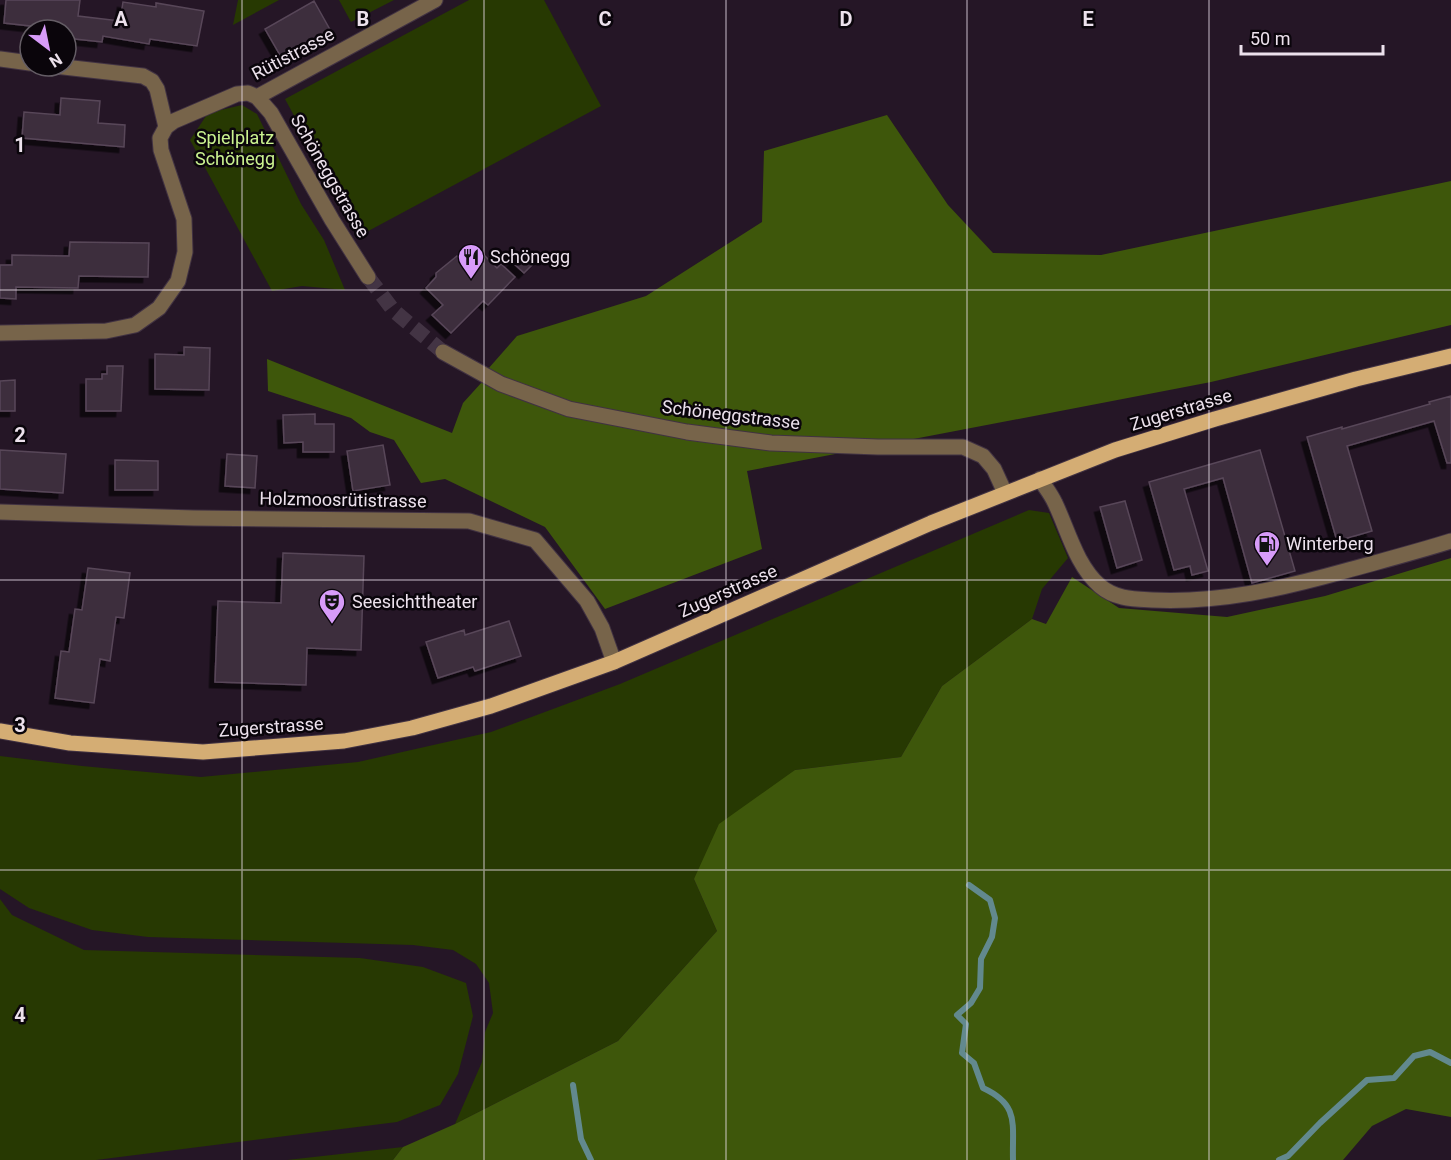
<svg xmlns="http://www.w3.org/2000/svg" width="1451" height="1160" font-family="Roboto,sans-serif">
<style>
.green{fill:#273902}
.forest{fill:#3e570b}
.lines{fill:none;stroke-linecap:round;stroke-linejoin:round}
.stream{stroke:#62898e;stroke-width:6}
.building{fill:#3d2d3e;stroke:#584759;stroke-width:1.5;filter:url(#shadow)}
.minor-tunnel{stroke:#433444;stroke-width:15;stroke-dasharray:15 8;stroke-linecap:butt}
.minor-casing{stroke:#413242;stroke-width:17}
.major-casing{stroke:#413242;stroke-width:17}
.minor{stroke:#77644a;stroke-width:15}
.major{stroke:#d4ad74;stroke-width:15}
.grid{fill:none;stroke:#ece1ec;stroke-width:1.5;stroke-opacity:0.55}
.labels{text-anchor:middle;stroke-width:5;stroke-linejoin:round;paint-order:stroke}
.street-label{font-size:18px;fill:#ece1ec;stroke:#0a050b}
.park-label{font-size:18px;fill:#caf28f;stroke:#0a050b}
.poi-label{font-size:18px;fill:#ece1ec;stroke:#0a050b;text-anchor:start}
.grid-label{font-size:20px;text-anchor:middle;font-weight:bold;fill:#ece1ec;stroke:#0a050b;stroke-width:5;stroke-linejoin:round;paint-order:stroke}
</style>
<defs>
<filter id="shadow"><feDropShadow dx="-5.5" dy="5.5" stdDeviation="0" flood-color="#0009"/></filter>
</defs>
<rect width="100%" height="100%" fill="#251626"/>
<path class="green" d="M 238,0 L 279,0 L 233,25 Z
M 339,0 L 394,0 L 351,22 Z
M 469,0 L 544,0 L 601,106 L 359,236 L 285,99 Z
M 242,105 L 257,114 L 301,204 L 324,240 L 345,290 L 302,286 L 272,291 L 190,140 L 208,113 Z
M 1029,510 L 1049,513 L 1068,558 L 1042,589 L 1032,619 L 942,686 L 901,757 L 795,770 L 694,879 L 717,931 L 618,1041 L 455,1124 L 482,1062 L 485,1032 L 493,1013 L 489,983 L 476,964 L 453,950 L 413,945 L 148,937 L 92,930 L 29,908 L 0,889 L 0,756 L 82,766 L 201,777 L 358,762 L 491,732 L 620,684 Z
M 0,899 L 12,915 L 84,950 L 360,958 L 423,967 L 466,983 L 473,1016 L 458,1074 L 440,1105 L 397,1122 L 96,1160 L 0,1160 Z
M 403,1147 L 393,1160 L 287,1160 Z"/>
<path class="forest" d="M 887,115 L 948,205 L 993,253 L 1101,255 L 1451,181 L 1451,325 L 1211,382 L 747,471 L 762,549 L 605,609 L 545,527 L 445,479 L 421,483 L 394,440 L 370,432 L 351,418 L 268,391 L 267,359 L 452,433 L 463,403 L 482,382 L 488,369 L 517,336 L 646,296 L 762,222 L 764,151 Z
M 1451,558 L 1451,1117 L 1406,1109 L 1372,1126 L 1343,1160 L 393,1160 L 403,1147 L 455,1124 L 618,1041 L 717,931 L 694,879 L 719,824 L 795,770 L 901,757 L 942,686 L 1032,619 L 1046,624 L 1072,577 L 1119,608 L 1227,617 L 1325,596 Z"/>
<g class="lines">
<path class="stream" d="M 969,885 L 990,900 L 995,918 L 992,937 L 981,959 L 980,988 L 971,1003 L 957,1015 L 966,1024 L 962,1053 L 974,1063 L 983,1088 C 1020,1105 1012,1124 1013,1160
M 573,1085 L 581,1139 L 591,1160
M 1279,1160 L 1288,1156 L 1320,1123 L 1367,1080 L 1394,1078 L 1414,1056 L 1430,1052 L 1451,1063"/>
</g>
<path class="building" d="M 6,0 L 80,0 L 78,16 L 120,21 L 123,2 L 156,7 L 156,3 L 204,11 L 197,46 L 150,39 L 149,44 L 103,36 L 102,42 L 66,38 L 66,30 L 4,23 Z
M 314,1 L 333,35 L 284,62 L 265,29 Z
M 61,98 L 100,101 L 98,123 L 125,125 L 124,147 L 22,138 L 24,112 L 60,115 Z
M 70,242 L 149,243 L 148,277 L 79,276 L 78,288 L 16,287 L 16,299 L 0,298 L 0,265 L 12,265 L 12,255 L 69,256 Z
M 525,249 L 537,260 L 524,273 L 512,262 Z
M 482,253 L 497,268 L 501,264 L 515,277 L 488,305 L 483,301 L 451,333 L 432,315 L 443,305 L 426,288 L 436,277 L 436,273 L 457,256 L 469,267 Z
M 184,347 L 210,348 L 209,390 L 155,389 L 155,354 L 184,355 Z
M 107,366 L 123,366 L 121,411 L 86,411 L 86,379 L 102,379 L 102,374 L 107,374 Z
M 15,380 L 15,411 L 0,411 L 0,381 Z
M 1451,396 L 1451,463 L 1447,463 L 1434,421 L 1347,446 L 1372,531 L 1337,541 L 1307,437 L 1342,427 L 1342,429 L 1430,404 L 1429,402 Z
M 315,414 L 315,424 L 334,424 L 334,452 L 303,452 L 303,442 L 284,443 L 283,415 Z
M 383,445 L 390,485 L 353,491 L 347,451 Z
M 0,450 L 66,454 L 63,493 L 0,489 Z
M 1260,450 L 1295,571 L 1252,583 L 1223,478 L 1184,489 L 1208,571 L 1192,575 L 1190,566 L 1174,570 L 1149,482 Z
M 227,454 L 257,456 L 255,488 L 225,486 Z
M 115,460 L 158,461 L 158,490 L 115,490 Z
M 1125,501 L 1142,560 L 1117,568 L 1100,507 Z
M 283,553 L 364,556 L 361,650 L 307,648 L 306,685 L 215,682 L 218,601 L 281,603 Z
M 88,568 L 130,573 L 124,618 L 116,617 L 110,661 L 100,659 L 94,703 L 55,698 L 61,651 L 69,652 L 75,609 L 82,610 Z
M 509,621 L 521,656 L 475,671 L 473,667 L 438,678 L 426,642 L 464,630 L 465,635 Z"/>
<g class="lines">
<path class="minor-tunnel" d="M 368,277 L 394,311 L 443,352"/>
<g class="minor-casing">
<path id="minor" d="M 0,59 L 30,63
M 55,66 L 143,76 L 152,81 L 157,89 L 166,127
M 257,97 L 435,0
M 0,333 L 106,331 L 135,325 L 159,308 L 178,281 L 185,252 L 184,219 L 161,150 L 160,138 L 166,127 L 174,121 L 237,94 L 248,93 L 257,97 L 271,113 L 332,220 L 368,277
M 443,352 L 501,384 L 569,409 L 687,432 L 771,443 L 878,447 L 963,447 L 983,456 L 994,469 L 1005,493
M 1040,479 C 1045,487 1051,494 1055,503 C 1068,530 1076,565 1100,586 C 1115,599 1134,599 1152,600 C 1221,603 1280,589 1345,571 C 1381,561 1416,552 1451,541
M 0,512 L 194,518 L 469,521 L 535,540 L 587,601 L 602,628 L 614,662"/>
</g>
<g class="major-casing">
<path id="major" d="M 0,731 L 70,743 L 203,752 L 344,741 L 412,728 L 491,706 L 614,662 L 931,523 L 1115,450 L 1215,419 L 1356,379 L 1451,356"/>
</g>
<use href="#minor" class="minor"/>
<use href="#major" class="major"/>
</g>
<path class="grid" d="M 242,0 L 242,1160M 484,0 L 484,1160M 726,0 L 726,1160M 967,0 L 967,1160M 1209,0 L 1209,1160M 0,290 L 1451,290M 0,580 L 1451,580M 0,870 L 1451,870"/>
<defs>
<g id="restaurant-pin" transform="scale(1.35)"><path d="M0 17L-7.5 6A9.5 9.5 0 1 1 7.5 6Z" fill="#d79bf9" stroke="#0a050b"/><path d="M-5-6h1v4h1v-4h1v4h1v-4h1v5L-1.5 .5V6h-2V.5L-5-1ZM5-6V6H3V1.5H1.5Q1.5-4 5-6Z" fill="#111"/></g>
<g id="fuel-pin" transform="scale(1.35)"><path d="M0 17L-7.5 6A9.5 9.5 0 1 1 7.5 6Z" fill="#d79bf9" stroke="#0a050b"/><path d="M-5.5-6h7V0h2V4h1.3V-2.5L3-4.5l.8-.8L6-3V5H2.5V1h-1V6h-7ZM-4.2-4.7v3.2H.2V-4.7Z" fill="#111"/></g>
<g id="theatre-pin" transform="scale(1.35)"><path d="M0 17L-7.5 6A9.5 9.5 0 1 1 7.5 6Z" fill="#d79bf9" stroke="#0a050b"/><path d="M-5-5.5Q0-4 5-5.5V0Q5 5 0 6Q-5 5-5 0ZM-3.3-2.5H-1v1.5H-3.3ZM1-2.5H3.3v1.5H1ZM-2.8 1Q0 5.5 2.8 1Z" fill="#111"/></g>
</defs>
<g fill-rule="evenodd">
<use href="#restaurant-pin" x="471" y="257"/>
<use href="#fuel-pin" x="1267" y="544"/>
<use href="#theatre-pin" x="332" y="602"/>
</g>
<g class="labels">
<g class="street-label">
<text transform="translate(293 54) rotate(-28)" y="6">Rütistrasse</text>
<text transform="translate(330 176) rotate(60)" y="6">Schöneggstrasse</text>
<text transform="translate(1181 410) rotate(-17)" y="6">Zugerstrasse</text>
<text transform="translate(731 415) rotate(7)" y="6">Schöneggstrasse</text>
<text transform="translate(343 500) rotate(1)" y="6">Holzmoosrütistrasse</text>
<text transform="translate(728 591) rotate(-24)" y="6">Zugerstrasse</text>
<text transform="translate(271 727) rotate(-4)" y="6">Zugerstrasse</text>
</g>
<g class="park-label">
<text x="235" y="144">Spielplatz<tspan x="235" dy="21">Schönegg</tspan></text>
</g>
<g class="poi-label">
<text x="490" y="263">Schönegg</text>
<text x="1286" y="550">Winterberg</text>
<text x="352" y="608">Seesichttheater</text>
</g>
</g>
<g class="grid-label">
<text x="121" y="26">A</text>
<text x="363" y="26">B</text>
<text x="605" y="26">C</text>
<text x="846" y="26">D</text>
<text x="1088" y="26">E</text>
<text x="20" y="152">1</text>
<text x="20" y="442">2</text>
<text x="20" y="732">3</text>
<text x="20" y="1022">4</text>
</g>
<g transform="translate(48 48) rotate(148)"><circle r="28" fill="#0a050b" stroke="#645d65" stroke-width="1.5"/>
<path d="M0-4.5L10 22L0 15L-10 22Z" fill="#d79bf9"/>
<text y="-9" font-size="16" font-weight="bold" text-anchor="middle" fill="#ece1ec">N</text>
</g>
<path d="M1241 45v9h142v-9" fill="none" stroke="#ece1ec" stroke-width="3"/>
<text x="1250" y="45" font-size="18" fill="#ece1ec" stroke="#0a050b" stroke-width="4.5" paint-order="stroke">50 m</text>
</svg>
